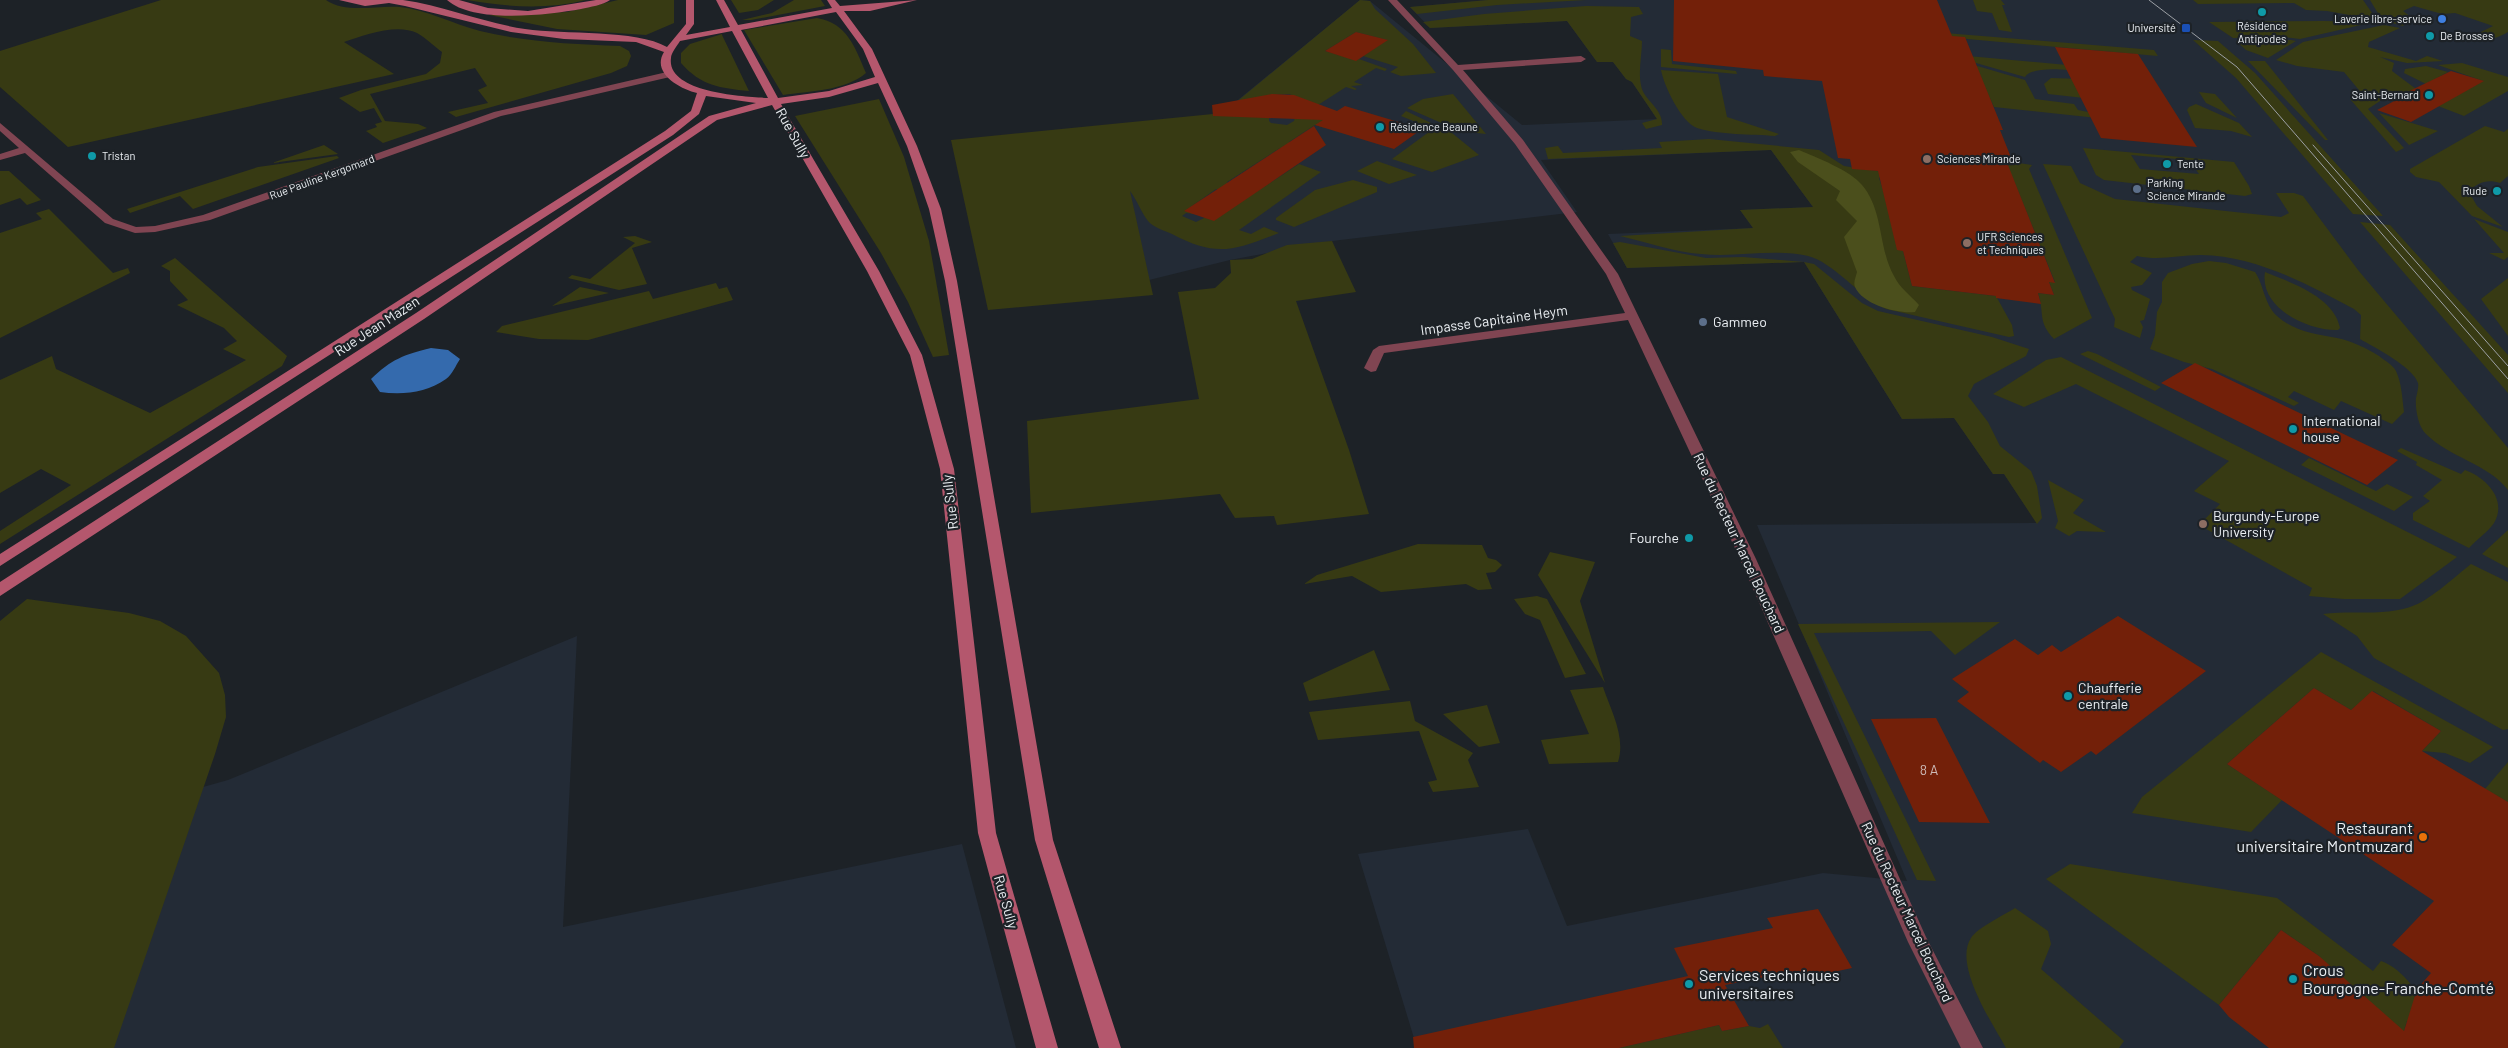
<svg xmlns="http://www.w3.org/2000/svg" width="2508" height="1048" font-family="Barlow,sans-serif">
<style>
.built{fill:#232b36}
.green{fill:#373a13;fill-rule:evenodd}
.forest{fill:#4b4f1c}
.water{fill:#346aad}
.building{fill:#732009}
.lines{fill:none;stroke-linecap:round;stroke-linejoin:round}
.street{fill:#804552;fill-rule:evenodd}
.secondary{fill:#b4576d;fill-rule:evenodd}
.tram{stroke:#9ca0a5;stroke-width:1}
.culture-dot{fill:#0f9aa8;stroke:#1d2227;stroke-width:2}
.shop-dot{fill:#3f7fe0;stroke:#1d2227;stroke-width:2}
.transit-dot{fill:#1a4fb4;stroke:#1d2227;stroke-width:2}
.education-dot{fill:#8d6e63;stroke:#1d2227;stroke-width:2}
.service-dot{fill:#5c6f8a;stroke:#1d2227;stroke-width:2}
.food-dot{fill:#e8710a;stroke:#1d2227;stroke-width:2}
.labels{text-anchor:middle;stroke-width:4.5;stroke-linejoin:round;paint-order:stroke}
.far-poi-label{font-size:11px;fill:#ebeff3;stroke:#1d2227;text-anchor:start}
.far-street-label{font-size:11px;fill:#ebeff3;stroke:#1d2227}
.street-label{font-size:14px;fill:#ebeff3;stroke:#1d2227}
.poi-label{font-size:14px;fill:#ebeff3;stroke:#1d2227;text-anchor:start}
.near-number-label{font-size:14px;fill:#cdbbb8}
.near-poi-label{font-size:16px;fill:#ebeff3;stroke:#1d2227;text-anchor:start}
</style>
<rect width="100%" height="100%" fill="#1d2227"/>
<path class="built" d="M 1360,0 L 1370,1 L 1522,125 L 1657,119 L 1632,82 L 1626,79 L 1613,62 L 1597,62 L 1567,21 L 1430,28 L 1410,7 L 1488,0 L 2508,0 L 2508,1048 L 1417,1048 L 1358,854 L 1528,829 L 1567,926 L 1823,873 L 1907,881 L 1757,525 L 2037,523 L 2004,474 L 1993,474 L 1954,418 L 1902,419 L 1804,262 L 1627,268 L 1608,234 L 1753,228 L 1740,210 L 1813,207 L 1771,150 L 1541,160 L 1577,212 L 1332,241 L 1230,260 L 1149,280 L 1129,189 Z
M 577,636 L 563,927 L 962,844 L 1016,1048 L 0,1048 L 0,844 L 228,780 Z"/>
<path class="green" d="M 161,0 L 326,0 C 346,14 377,5 400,7 C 427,10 453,24 480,31 C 526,42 573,44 620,46 L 629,51 L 631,56 L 627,66 L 611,73 L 456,117 L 448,112 L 488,103 L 478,90 L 487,86 L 475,68 L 370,94 L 385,121 L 418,124 L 427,128 L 383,143 L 366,131 L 377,127 L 375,124 L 382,122 L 374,108 L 360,112 L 339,98 L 361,90 L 426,74 L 440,63 L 442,52 C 434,46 426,38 417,33 C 397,23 364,35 344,42 L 394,74 L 68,147 L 0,87 L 0,51 Z
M 467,0 L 586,0 C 546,10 507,7 467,0 Z
M 618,0 L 674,0 L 674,23 L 646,35 L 557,29 L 489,15 L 567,12 Z
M 731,0 L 774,0 L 758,10 L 739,13 Z
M 794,0 L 821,0 L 825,6 L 751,20 L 742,20 L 772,13 Z
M 1360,0 L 1370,1 L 1375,9 L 1413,44 L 1436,73 L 1401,76 L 1390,72 L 1398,67 L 1363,56 L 1387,40 L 1356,32 L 1325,51 L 1356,60 L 1359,59 L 1387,69 L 1385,71 L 1376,68 L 1354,82 L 1363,85 L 1351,86 L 1357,89 L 1355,90 L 1346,87 L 1318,105 L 1289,94 L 1269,95 L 1269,121 L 1271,123 L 1287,125 L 1294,121 L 1296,112 L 1325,120 L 1325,128 L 1315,125 L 1289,142 L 1290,151 L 1280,148 L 1227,182 L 1227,193 L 1216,189 L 1185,211 L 1195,214 L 1186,213 L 1182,216 L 1196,222 L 1256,192 L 1299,164 L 1321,172 L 1239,230 L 1251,234 L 1264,227 L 1279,233 C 1234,250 1217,258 1172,234 C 1165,231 1153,227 1148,221 C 1141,212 1137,200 1130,191 L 1153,295 L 988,310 L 951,140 L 1223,113 Z
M 1488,0 L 1586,0 L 1497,5 L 1417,14 L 1410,7 Z
M 1973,0 L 2001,0 L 2005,5 L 2002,5 L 2012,32 L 1999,30 L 1992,13 L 1977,11 Z
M 2193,0 L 2363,0 L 2377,20 L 2327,11 L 2306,10 L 2294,3 L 2198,4 Z
M 2370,0 L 2508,0 L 2508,32 C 2498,38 2484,43 2473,36 L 2493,26 L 2455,13 L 2442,14 L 2414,6 L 2403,11 L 2411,17 L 2403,26 L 2382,20 Z
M 1586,6 L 1639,7 L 1643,14 L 1631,17 L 1630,36 L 1642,41 C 1642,55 1638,71 1641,85 C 1643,100 1663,108 1662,125 L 1646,129 L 1642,123 L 1657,119 L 1632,82 L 1626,79 L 1613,62 L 1597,62 L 1567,21 L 1430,28 L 1423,22 L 1484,14 Z
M 817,18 C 847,23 855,47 866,73 C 845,91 809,91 783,95 L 744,30 Z
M 2323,21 L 2374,22 L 2300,39 L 2283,37 L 2233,38 L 2209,22 Z
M 2384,25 L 2400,28 L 2369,42 L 2368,47 L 2416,61 L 2427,56 L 2443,61 L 2407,63 L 2380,57 L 2394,63 L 2392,71 L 2416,89 L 2397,96 L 2400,98 L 2393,101 L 2383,99 L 2368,109 L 2404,148 L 2396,152 L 2350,99 L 2368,101 L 2344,72 L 2297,66 L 2276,60 L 2303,42 Z
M 1933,32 L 2154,50 L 2158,56 L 1934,36 Z
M 722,34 L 722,35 L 749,91 C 720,88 701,86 681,63 L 681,53 L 690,44 Z
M 2193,40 L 2218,41 L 2255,73 L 2383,216 L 2353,214 L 2236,78 Z
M 2236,41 L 2291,40 L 2296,41 L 2268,58 L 2246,50 Z
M 1661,49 L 1671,50 L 1672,64 L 1736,71 L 1737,74 L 1661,67 Z
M 1968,56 L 2067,65 L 2108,75 C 2091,73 2035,62 2025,77 L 1976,63 L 1948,61 Z
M 2248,61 L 2265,61 L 2328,140 L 2325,140 Z
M 2462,63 L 2508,77 L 2508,91 L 2464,116 L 2438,106 L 2483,81 L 2438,65 Z
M 1974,65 L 2025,80 L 2035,99 L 2074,104 L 2078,110 L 2088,112 L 2153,124 L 1994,107 Z
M 2426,66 L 2448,72 L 2426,84 L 2404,73 L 2405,69 Z
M 1661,70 L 1718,74 L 1727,117 L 1779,134 L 1775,136 C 1752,134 1719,135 1697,128 C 1681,122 1664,86 1661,70 Z
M 2051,78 L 2082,79 L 2093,99 L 2048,94 L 2044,84 Z
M 2199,92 L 2215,94 L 2237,118 L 2206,103 Z
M 1453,94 L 1486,134 L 1460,131 L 1407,108 L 1423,99 Z
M 879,99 L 904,157 L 929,241 L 949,355 L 933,357 L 908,302 L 881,253 L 795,116 Z
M 2196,104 L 2239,123 L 2252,137 L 2231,131 L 2195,128 L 2187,110 L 2189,107 Z
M 1406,111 L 1452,133 L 1479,155 L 1432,172 L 1392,159 L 1433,129 L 1401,116 Z
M 2379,113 L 2438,131 L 2409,145 Z
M 2485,126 L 2504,132 L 2508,129 L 2508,176 L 2500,183 C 2488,179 2477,182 2469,192 L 2477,206 L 2503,227 L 2472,216 L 2439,182 L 2416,177 L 2410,172 L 2410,169 Z
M 1709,139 L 1819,150 L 1844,166 L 1883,172 L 1879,178 L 1903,251 L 1912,286 L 1996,296 L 2012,325 L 2014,336 L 2009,337 L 1886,309 C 1860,297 1833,262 1808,256 C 1773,248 1736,258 1701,254 C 1674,252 1646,242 1620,236 L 1753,228 L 1740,210 L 1813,207 L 1771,150 L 1548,159 L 1545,148 L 1558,146 L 1563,153 L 1662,148 L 1659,142 Z
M 324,145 L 338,154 L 272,163 Z
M 2083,148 L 2234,162 L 2249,186 L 2252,194 L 2245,196 L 2104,180 L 2096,175 ZM 2131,155 L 2189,160 L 2199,174 L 2140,169 Z
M 337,156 L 339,158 L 193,209 L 180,196 L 130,213 L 127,209 L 258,167 Z
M 1999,160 L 2032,165 L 2029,169 L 2092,318 L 2054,339 C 2037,321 2045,314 2038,293 L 2054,295 L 2049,282 L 2055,282 L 2014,181 L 2010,180 Z
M 1377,161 L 1417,175 L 1389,184 L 1357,171 Z
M 2043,164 L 2071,166 L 2080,183 L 2115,199 L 2281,217 L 2289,213 L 2276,193 L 2294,193 L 2303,196 L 2358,270 L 2508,448 L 2508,490 C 2487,463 2450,458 2426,434 C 2418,427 2415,408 2416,398 C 2417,393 2419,387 2418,383 C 2413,367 2374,347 2360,339 L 2361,315 L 2354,309 C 2307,284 2256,256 2201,255 C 2177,255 2161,261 2137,256 L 2130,262 L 2152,273 L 2142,285 L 2131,287 L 2132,290 L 2150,299 L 2144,320 L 2140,321 L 2143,327 L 2140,338 L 2114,327 L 2115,319 Z
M 0,171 L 9,171 L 41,200 L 27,205 L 20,198 L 0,205 Z
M 1353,180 L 1377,187 L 1377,192 L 1294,227 L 1276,220 L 1276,218 L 1315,190 Z
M 49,209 L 113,273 L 128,268 L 130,273 L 0,338 L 0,233 L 42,219 L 36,213 Z
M 2474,219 L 2508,232 L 2508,257 L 2504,260 L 2489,253 L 2504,253 Z
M 2360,222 L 2390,225 L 2508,355 L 2508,393 Z
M 635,236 L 652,242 L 632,248 L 647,284 L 619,290 L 568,278 L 572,275 L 590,279 L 635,243 L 623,237 Z
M 1332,241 L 1356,292 L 1296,301 L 1349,450 L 1369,514 L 1277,525 L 1274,516 L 1235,518 L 1220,494 L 1031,513 L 1027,421 L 1199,399 L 1178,292 L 1215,288 L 1231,273 L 1230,260 L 1252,259 L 1287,245 Z
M 1620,242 L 1706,258 L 1743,257 L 1804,262 L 1814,264 L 1862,303 L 1878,311 L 1992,337 L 2029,349 L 2026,356 L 1974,384 L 1968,396 L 1988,422 L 2000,446 L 2031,471 L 2037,486 L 2042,518 L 2037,524 L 2004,474 L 1993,474 L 1954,418 L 1902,419 L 1804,262 L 1627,268 L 1613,243 Z
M 175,258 L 287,356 L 282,366 L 0,544 L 0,531 L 71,485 L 41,469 L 0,493 L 0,380 L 52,356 L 56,369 L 150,413 L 246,360 L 223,349 L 237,341 L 224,328 L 177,305 L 188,300 L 170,281 L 170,271 L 161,266 Z
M 2209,261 L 2226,263 L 2255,272 C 2264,285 2264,304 2277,316 C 2295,332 2315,334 2337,338 C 2352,341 2366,348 2379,356 C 2385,361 2392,364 2396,371 C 2402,384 2402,398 2404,412 L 2392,424 L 2341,401 L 2334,410 L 2294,391 L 2288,397 L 2299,403 L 2294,406 L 2212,369 L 2184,362 L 2150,349 L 2155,335 L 2157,312 L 2162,302 L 2162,282 L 2168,273 L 2192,264 Z
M 2265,272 C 2292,283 2334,297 2340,328 L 2338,330 C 2308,331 2259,308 2265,272 Z
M 2508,278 L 2508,336 L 2481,299 Z
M 716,283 L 719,289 L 727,287 L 733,300 L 588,340 L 539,339 L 496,332 L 502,326 L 649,291 L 653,299 Z
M 580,287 L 609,293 L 552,306 Z
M 2088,351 L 2097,354 L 2161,387 L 2155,391 L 2080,354 Z
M 2061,357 L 2457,557 L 2400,599 L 2344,599 L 2309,596 L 2312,588 L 2199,525 L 2220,504 L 2194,491 L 2229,461 L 2076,384 L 2024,407 L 1993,394 L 2046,360 Z
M 2401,448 L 2461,474 L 2465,470 C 2485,477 2508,499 2494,523 C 2488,532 2477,539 2469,548 L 2413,520 L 2413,513 L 2430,501 L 2423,496 L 2442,480 L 2416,465 L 2417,462 L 2397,451 Z
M 2309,458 L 2376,491 L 2387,484 L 2413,497 L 2394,511 L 2301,465 Z
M 2048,480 L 2084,500 L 2073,513 L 2106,532 L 2077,531 L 2069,536 L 2055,528 L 2058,521 Z
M 2508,530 L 2508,568 L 2482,554 Z
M 1418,544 L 1482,545 L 1488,558 L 1496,560 L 1502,565 L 1495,572 L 1486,573 L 1492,589 L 1478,590 L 1466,584 L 1381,592 L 1352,576 L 1304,584 L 1317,575 Z
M 1550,552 L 1595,562 L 1580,601 L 1605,683 L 1538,575 Z
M 2471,564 L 2508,582 L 2508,729 L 2503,730 L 2374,658 L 2357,636 L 2323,614 C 2353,610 2387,617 2415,605 C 2431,599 2457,575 2471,564 Z
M 1537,596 L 1547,599 L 1586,674 L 1565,678 L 1540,620 L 1525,614 L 1514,599 Z
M 27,599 L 129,613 L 160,621 L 186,636 L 219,673 L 225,695 L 226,717 L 215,754 L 114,1048 L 0,1048 L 0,621 Z
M 2000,622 L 1955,655 L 1931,631 L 1814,633 L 1936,881 L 1917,880 L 1798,624 Z
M 1374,650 L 1390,690 L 1309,701 L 1303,683 Z
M 2321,652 L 2493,747 L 2470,763 L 2445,753 L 2422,751 L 2441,731 L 2373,691 L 2351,710 L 2314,688 L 2227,764 L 2282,800 L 2251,832 L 2132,813 L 2142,797 Z
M 1603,687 C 1611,711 1626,737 1618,762 L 1549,764 L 1541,740 L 1589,734 L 1570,690 Z
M 1410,701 L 1415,721 L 1473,753 L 1468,760 L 1479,787 L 1433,792 L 1428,782 L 1437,780 L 1419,731 L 1318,740 L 1309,712 Z
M 1487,705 L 1500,743 L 1479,747 L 1443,714 Z
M 2508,762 L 2508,802 L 2485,789 Z
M 2070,864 L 2277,898 L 2373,971 L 2381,961 C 2415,974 2430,1017 2445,1048 L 2407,1021 L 2399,1047 L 2319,956 L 2281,930 L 2219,1005 L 2046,879 Z
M 2015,908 L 2048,931 L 2051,944 L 2041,969 L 2124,1041 L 2119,1048 L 2006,1048 C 1993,1024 1953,965 1971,938 C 1977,928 2004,915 2015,908 Z
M 1768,1024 L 1783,1048 L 1619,1048 L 1719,1025 L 1722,1031 L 1749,1026 L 1760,1028 Z"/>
<path class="forest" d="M 1799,150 C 1816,157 1851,171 1862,185 C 1884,211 1878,248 1894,276 C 1899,287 1911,296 1919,305 L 1915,312 C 1898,314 1863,305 1855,287 C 1853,282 1856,277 1857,272 L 1844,237 L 1857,221 L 1836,200 L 1840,191 L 1798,162 L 1790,152 Z"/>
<path class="water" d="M 431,348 L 448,350 L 460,359 C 456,365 452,375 446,379 C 427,393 402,395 380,392 L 371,379 C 392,359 403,355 431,348 Z"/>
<path class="building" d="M 1674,0 L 1937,0 L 1952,36 L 1965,37 L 2003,130 L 2000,130 L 2012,160 L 2006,160 L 2055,283 L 2049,282 L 2054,295 L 2038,293 L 2041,304 L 1996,298 L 1996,296 L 1912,286 L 1903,251 L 1897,250 L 1878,171 L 1852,169 L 1850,159 L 1838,158 L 1822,81 L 1764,76 L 1763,70 L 1673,61 Z
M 1356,32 L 1388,40 L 1356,61 L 1325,51 Z
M 2055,47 L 2138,54 L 2197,147 L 2101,138 Z
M 2451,71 L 2484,81 L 2411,122 L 2377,110 L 2400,98 L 2397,97 Z
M 1272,94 L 1294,95 L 1337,111 L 1345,106 L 1422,129 L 1394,149 L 1315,125 L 1323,120 L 1213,116 L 1212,105 Z
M 1314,126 L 1326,145 L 1214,221 L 1184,211 Z
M 2195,363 L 2398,460 L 2367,485 L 2161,383 Z
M 2118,616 L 2206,671 L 2096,755 L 2091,751 L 2061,772 L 2043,760 L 2040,763 L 1957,701 L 1969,692 L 1952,679 L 2015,639 L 2038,655 L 2052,645 L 2061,652 Z
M 2314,688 L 2351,710 L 2372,691 L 2441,731 L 2422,751 L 2508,802 L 2508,1048 L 2269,1048 L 2229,1017 L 2219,1005 L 2281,930 L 2319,956 L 2404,1031 L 2417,989 L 2431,973 L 2392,945 L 2434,901 L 2227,764 Z
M 1936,718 L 1990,823 L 1919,822 L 1871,719 Z
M 1818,909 L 1852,968 L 1800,979 L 1795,971 L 1725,985 L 1749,1026 L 1722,1031 L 1719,1025 L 1619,1048 L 1414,1048 L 1413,1037 L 1688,976 L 1674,948 L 1773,928 L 1767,918 Z"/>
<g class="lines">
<path class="street" d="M 1388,0 L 1397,0 L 1458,65 L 1581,56 L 1586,59 L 1581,62 L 1463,70 L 1523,140 L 1618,274 L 1756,559 L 1926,937 L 1983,1048 L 1961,1048 L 1908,942 L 1740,559 L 1628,320 L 1384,353 L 1376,371 L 1371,372 L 1364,368 L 1373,350 L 1379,346 L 1625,313 L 1606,274 L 1515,144 L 1453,70 Z
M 667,72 L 670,73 L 670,77 L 501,116 L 210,220 L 155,232 L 135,233 L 105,223 L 25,153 L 0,160 L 0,154 L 19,148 L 0,131 L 0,123 L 113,219 L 136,227 L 155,226 L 203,215 L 494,112 Z"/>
<path class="secondary" d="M 339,0 C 360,0 383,0 403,0 C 445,6 484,23 525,29 C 564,35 636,29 667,47 L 686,24 L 686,0 L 694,0 L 694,24 L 686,35 L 730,27 L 716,0 L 724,0 L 738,25 L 832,8 L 827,0 L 835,0 L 840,6 L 917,0 L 870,11 L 844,11 L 872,49 L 917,146 L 941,209 L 957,281 L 1053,840 L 1121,1048 L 1099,1048 L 1035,840 L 945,281 L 929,209 L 907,146 L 878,83 L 829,97 L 781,104 L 879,271 L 922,355 L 954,469 L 996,833 L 1058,1048 L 1036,1048 L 978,833 L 940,469 L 910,355 L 867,271 L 772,105 L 717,120 L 424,319 L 0,596 L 0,582 L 416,313 L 709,116 L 756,103 L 706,96 L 699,114 L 673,135 L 0,566 L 0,554 L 665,131 L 691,111 L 697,93 C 680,89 651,73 664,52 L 636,42 L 564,39 L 511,32 L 405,6 L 389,3 L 365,6 ZM 836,12 L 863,49 L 875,77 L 829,91 L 778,98 L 741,30 ZM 732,31 L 768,98 C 745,97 666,93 671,58 C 671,53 677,46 680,41 Z
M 447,0 L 459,0 L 488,8 L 528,11 L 596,0 L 610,0 C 603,5 590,7 581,9 C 548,15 474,24 447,0 Z"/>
<path class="tram" d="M 2149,0 L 2237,67 L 2508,379
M 2313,145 L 2508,366"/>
</g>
<g class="culture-dot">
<circle cx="2262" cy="12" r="5"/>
<circle cx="2430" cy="36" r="5"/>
<circle cx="2429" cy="95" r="5"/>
<circle cx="1380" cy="127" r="5"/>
<circle cx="92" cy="156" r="5"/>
<circle cx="2167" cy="164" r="5"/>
<circle cx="2497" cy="191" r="5"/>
<circle cx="2293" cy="429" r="5"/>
<circle cx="1689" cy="538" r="5"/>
<circle cx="2068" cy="696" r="5"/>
<circle cx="2293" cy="979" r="5"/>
<circle cx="1689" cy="984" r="5"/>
</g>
<circle class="shop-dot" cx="2442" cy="19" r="5"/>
<rect class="transit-dot" x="2181" y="23" width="10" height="10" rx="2.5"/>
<g class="education-dot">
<circle cx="1927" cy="159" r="5"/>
<circle cx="1967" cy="243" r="5"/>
<circle cx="2203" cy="524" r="5"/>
</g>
<g class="service-dot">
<circle cx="2137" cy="189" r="5"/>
<circle cx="1703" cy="322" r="5"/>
</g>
<circle class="food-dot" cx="2423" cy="837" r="5"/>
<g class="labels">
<g class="far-poi-label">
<text x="2432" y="23" text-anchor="end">Laverie libre-service</text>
<text x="2262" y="30" text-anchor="middle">Résidence<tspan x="2262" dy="13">Antipodes</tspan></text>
<text x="2176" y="32" text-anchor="end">Université</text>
<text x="2440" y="40">De Brosses</text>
<text x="2419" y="99" text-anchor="end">Saint-Bernard</text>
<text x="1390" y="131">Résidence Beaune</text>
<text x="102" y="160">Tristan</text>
<text x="1937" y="163">Sciences Mirande</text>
<text x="2177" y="168">Tente</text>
<text x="2147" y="187">Parking<tspan x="2147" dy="13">Science Mirande</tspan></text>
<text x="2487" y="195" text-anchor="end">Rude</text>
<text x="1977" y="241">UFR Sciences<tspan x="1977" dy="13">et Techniques</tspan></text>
</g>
<g class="far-street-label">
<text transform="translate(322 177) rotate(-20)" y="4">Rue Pauline Kergomard</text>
</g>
<g class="street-label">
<text transform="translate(793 133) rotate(61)" y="5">Rue Sully</text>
<text transform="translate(1494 320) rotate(-8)" y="5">Impasse Capitaine Heym</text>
<text transform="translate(377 326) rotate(-33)" y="5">Rue Jean Mazen</text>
<text transform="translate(950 502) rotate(-97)" y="5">Rue Sully</text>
<text transform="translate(1739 543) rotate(65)" y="5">Rue du Recteur Marcel Bouchard</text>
<text transform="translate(1006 902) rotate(74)" y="5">Rue Sully</text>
<text transform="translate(1907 912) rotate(65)" y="5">Rue du Recteur Marcel Bouchard</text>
</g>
<g class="poi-label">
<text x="1713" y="327">Gammeo</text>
<text x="2303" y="426">International<tspan x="2303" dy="16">house</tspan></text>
<text x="2213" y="521">Burgundy-Europe<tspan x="2213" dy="16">University</tspan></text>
<text x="1679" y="543" text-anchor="end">Fourche</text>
<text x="2078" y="693">Chaufferie<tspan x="2078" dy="16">centrale</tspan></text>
</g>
<g class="near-number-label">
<text x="1929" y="775">8 A</text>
</g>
<g class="near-poi-label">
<text x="2413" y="834" text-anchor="end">Restaurant<tspan x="2413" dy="18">universitaire Montmuzard</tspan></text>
<text x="2303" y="976">Crous<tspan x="2303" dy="18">Bourgogne-Franche-Comté</tspan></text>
<text x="1699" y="981">Services techniques<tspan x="1699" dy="18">universitaires</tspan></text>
</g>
</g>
</svg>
